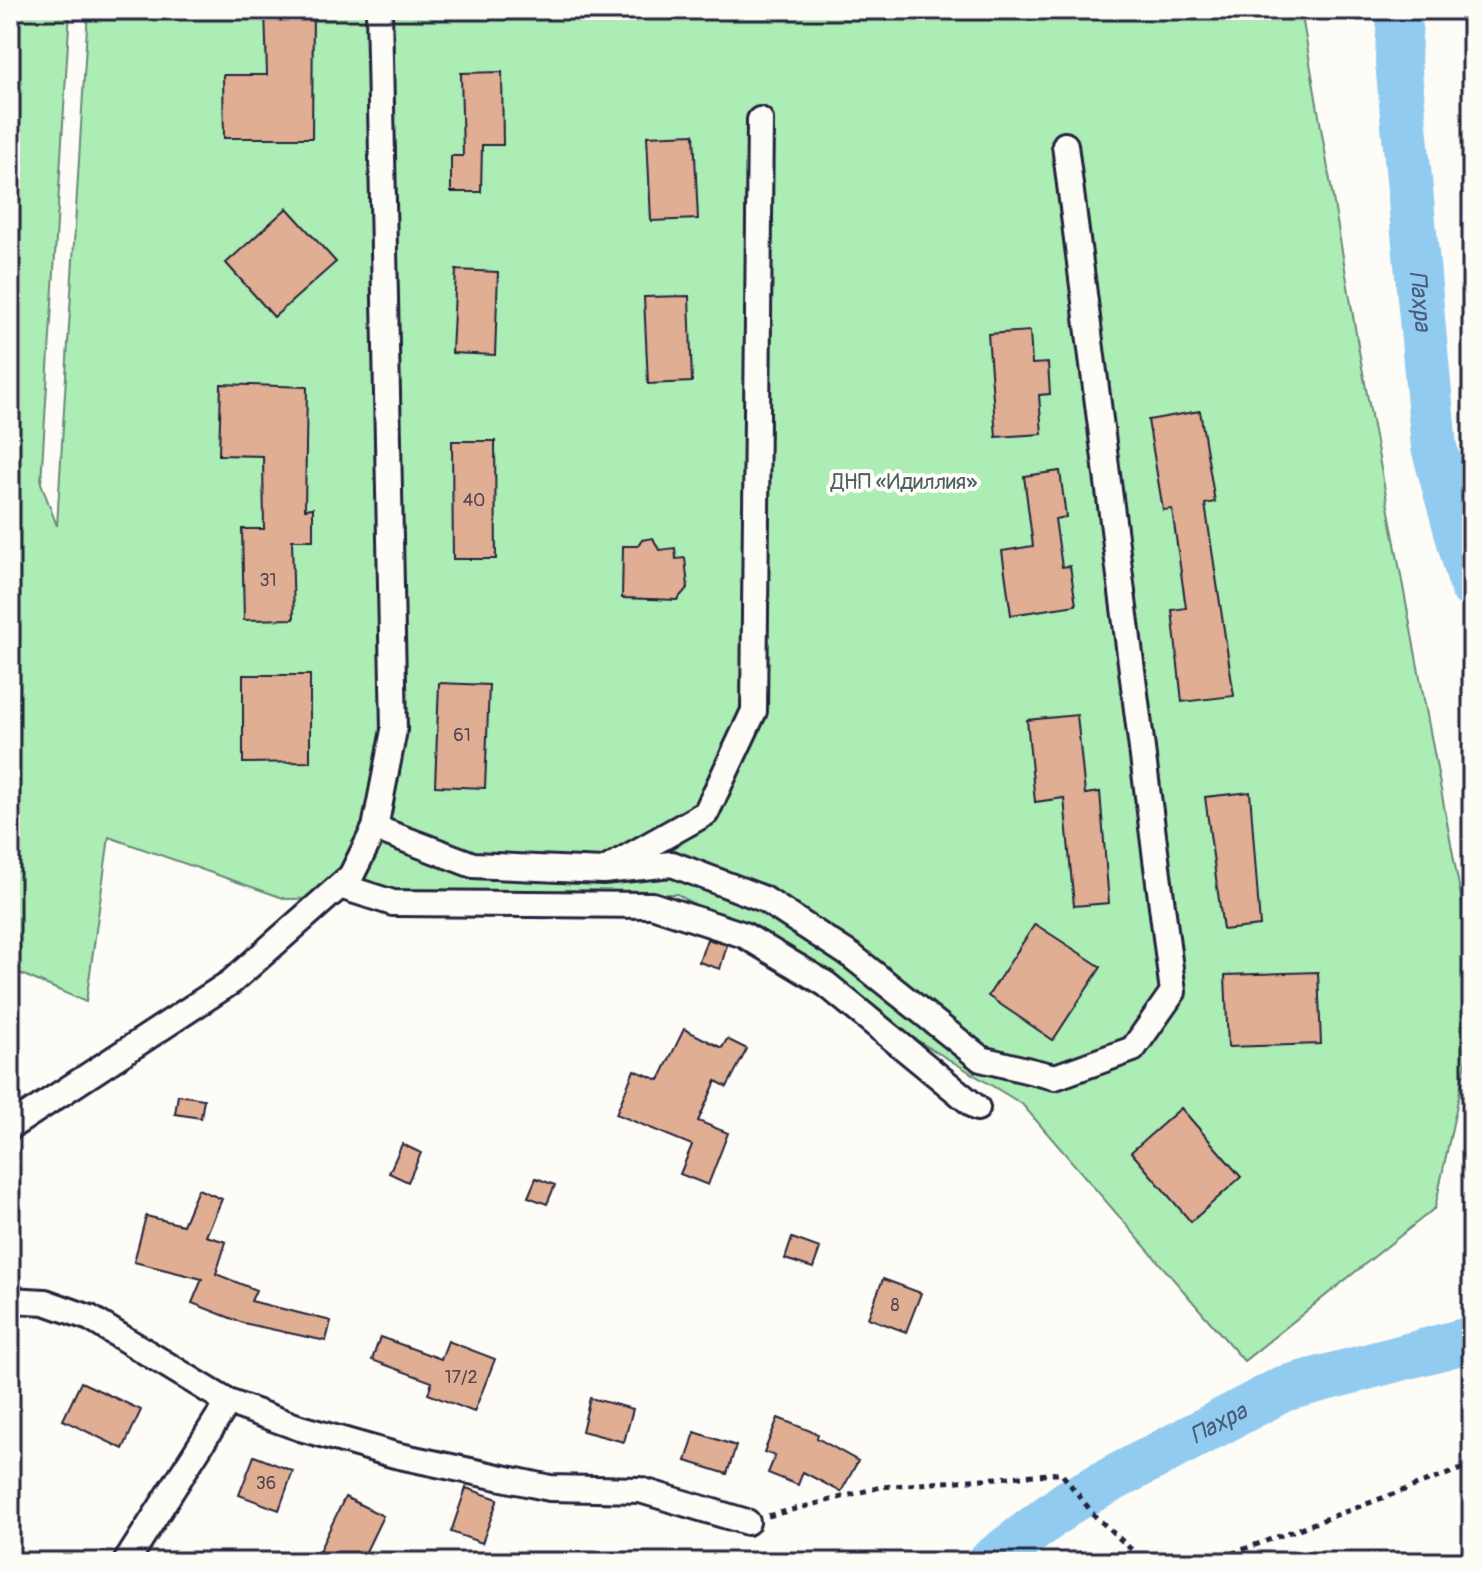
<svg xmlns="http://www.w3.org/2000/svg" width="1482" height="1572" font-family="Pangolin,sans-serif">
<style>
.green{fill:#acedb5;stroke:#678878;stroke-width:2}
.lines{fill:none;stroke-linecap:round;stroke-linejoin:round}
.river{stroke:#91cbf0;stroke-width:46}
.building{fill:#e0ae93;stroke:#22223b;stroke-width:2}
.minor-casing{stroke:#22223b;stroke-width:30}
.path{stroke:#22223b;stroke-width:5;stroke-dasharray:6 6;stroke-linecap:butt}
.minor{stroke:#fdfcf7;stroke-width:24}
.labels{text-anchor:middle;stroke-width:8;stroke-linejoin:round;paint-order:stroke}
.number-label{font-size:18px;fill:#524551}
.park-label{font-size:22px;fill:#4b5f60;stroke:#fdfcf7}
.water-label{font-size:24px;font-style:italic;fill:#495d7a;stroke:#fdfcf7}
</style>
<rect width="100%" height="100%" fill="#fdfcf7"/>
<filter id="ink" filterUnits="userSpaceOnUse"><feTurbulence type="fractalNoise" baseFrequency=".0125" numOctaves="2"/><feDisplacementMap in="SourceGraphic" scale="16" xChannelSelector="R" yChannelSelector="G"/><feConvolveMatrix kernelMatrix="1 2 1 2 8 2 1 2 1" color-interpolation-filters="sRGB"/></filter>
<g filter="url(#ink)">
<path class="green" d="M 10,10 L 70,10 L 41,483 L 57,526 L 88,10 L 1301,10 L 1359,351 L 1472,956 L 1472,1034 L 1435,1208 L 1244,1361 L 1022,1104 L 677,894 L 286,899 L 109,837 L 86,1002 L 10,969 Z"/>
<g class="lines">
<g class="river">
<path id="s1" d="M 1400,10 L 1398,61 L 1434,447 L 1472,586"/>
<path id="s2" d="M 990,1562 L 1069,1502 L 1283,1389 L 1472,1339"/>
</g>
</g>
<path class="building" d="M 265,10 L 313,10 L 312,138 L 224,138 L 223,75 L 267,75 Z
M 502,72 L 503,145 L 482,145 L 481,192 L 451,192 L 451,156 L 463,156 L 461,73 Z
M 694,134 L 698,219 L 651,221 L 647,136 Z
M 287,208 L 336,262 L 274,317 L 226,263 Z
M 456,270 L 498,272 L 495,355 L 452,353 Z
M 689,296 L 692,382 L 648,384 L 644,297 Z
M 1030,331 L 1032,364 L 1048,363 L 1050,394 L 1039,395 L 1042,434 L 996,437 L 988,334 Z
M 221,384 L 307,387 L 305,509 L 313,508 L 313,540 L 292,540 L 294,619 L 244,620 L 242,529 L 264,529 L 263,456 L 219,455 Z
M 1200,411 L 1215,502 L 1205,504 L 1234,696 L 1182,702 L 1172,610 L 1186,608 L 1172,509 L 1163,510 L 1148,420 Z
M 452,441 L 495,441 L 496,559 L 453,559 Z
M 1060,471 L 1066,517 L 1055,519 L 1062,567 L 1070,566 L 1076,605 L 1011,615 L 1002,551 L 1033,546 L 1024,476 Z
M 653,538 L 659,550 L 675,548 L 676,559 L 685,558 L 688,587 L 677,600 L 622,598 L 623,546 L 638,546 L 642,540 Z
M 243,675 L 310,675 L 310,762 L 243,763 Z
M 439,683 L 489,685 L 485,788 L 435,786 Z
M 1077,715 L 1085,794 L 1100,792 L 1109,903 L 1074,906 L 1064,798 L 1035,802 L 1027,720 Z
M 1250,792 L 1260,926 L 1223,930 L 1205,797 Z
M 1035,924 L 1101,967 L 1053,1040 L 988,996 Z
M 707,939 L 727,945 L 720,969 L 699,962 Z
M 1318,972 L 1321,1044 L 1228,1047 L 1225,975 Z
M 684,1029 L 722,1048 L 727,1039 L 747,1049 L 727,1087 L 716,1081 L 698,1121 L 728,1133 L 708,1185 L 680,1174 L 692,1145 L 616,1114 L 634,1070 L 659,1080 Z
M 178,1095 L 204,1099 L 201,1118 L 175,1114 Z
M 1181,1108 L 1241,1177 L 1191,1222 L 1131,1152 Z
M 402,1144 L 421,1153 L 408,1182 L 389,1173 Z
M 536,1178 L 555,1185 L 547,1204 L 528,1197 Z
M 198,1189 L 222,1199 L 206,1236 L 226,1242 L 216,1274 L 256,1290 L 251,1301 L 331,1321 L 326,1341 L 243,1323 L 192,1303 L 202,1279 L 134,1262 L 146,1216 L 183,1225 Z
M 792,1238 L 820,1248 L 813,1268 L 785,1259 Z
M 883,1279 L 921,1293 L 906,1332 L 868,1318 Z
M 380,1337 L 441,1359 L 448,1341 L 495,1359 L 474,1412 L 428,1394 L 432,1382 L 372,1360 Z
M 81,1382 L 141,1410 L 123,1449 L 63,1420 Z
M 590,1398 L 633,1409 L 624,1442 L 582,1431 Z
M 778,1418 L 818,1434 L 817,1438 L 858,1461 L 841,1492 L 803,1472 L 798,1485 L 768,1473 L 775,1456 L 764,1452 Z
M 695,1432 L 736,1446 L 727,1474 L 686,1461 Z
M 254,1456 L 293,1471 L 279,1510 L 239,1495 Z
M 466,1488 L 498,1499 L 482,1543 L 451,1532 Z
M 345,1497 L 383,1516 L 361,1562 L 342,1562 L 319,1551 Z"/>
<g class="lines">
<g class="minor-casing">
<path id="minor" d="M 375,828 L 473,865 L 603,871 L 706,813 L 754,711 L 760,120
M 603,871 L 672,864 L 764,899 L 853,957 L 981,1059 L 1055,1077 L 1133,1049 L 1173,992 L 1065,145
M 340,886 L 393,903 L 652,905 L 744,935 L 826,984 L 977,1108
M 10,1127 L 231,982 L 351,876 L 375,828 L 394,730 L 379,10
M 10,1300 L 45,1302 L 90,1318 L 228,1402 L 300,1428 L 395,1455 L 550,1488 L 640,1490 L 747,1522
M 126,1562 L 228,1402"/>
</g>
<path class="path" d="M 768,1516 L 881,1487 L 1061,1473 L 1095,1516 L 1145,1562
M 1209,1562 L 1472,1465"/>
<use href="#minor" class="minor"/>
</g>
</g>
<g class="labels">
<g class="number-label">
<text x="474" y="506">40</text>
<text x="268" y="586">31</text>
<text x="462" y="741">61</text>
<text x="895" y="1311">8</text>
<text x="461" y="1383">17/2</text>
<text x="266" y="1489">36</text>
</g>
<g class="park-label">
<text x="904" y="489">ДНП «Идиллия»</text>
</g>
<g class="water-label">
<text dy="8" stroke="none"><textPath href="#s1" startOffset="292">Пахра</textPath></text>
<text dy="8" stroke="none"><textPath href="#s2" startOffset="268">Пахра</textPath></text>
</g>
</g>
<rect width="1482" height="1572" fill="none" stroke="#fdfcf7" stroke-width="40"/>
<rect x="20" y="20" width="1442" height="1532" fill="none" stroke="#22223b" stroke-width="3" filter="url(#ink)"/>
</svg>
